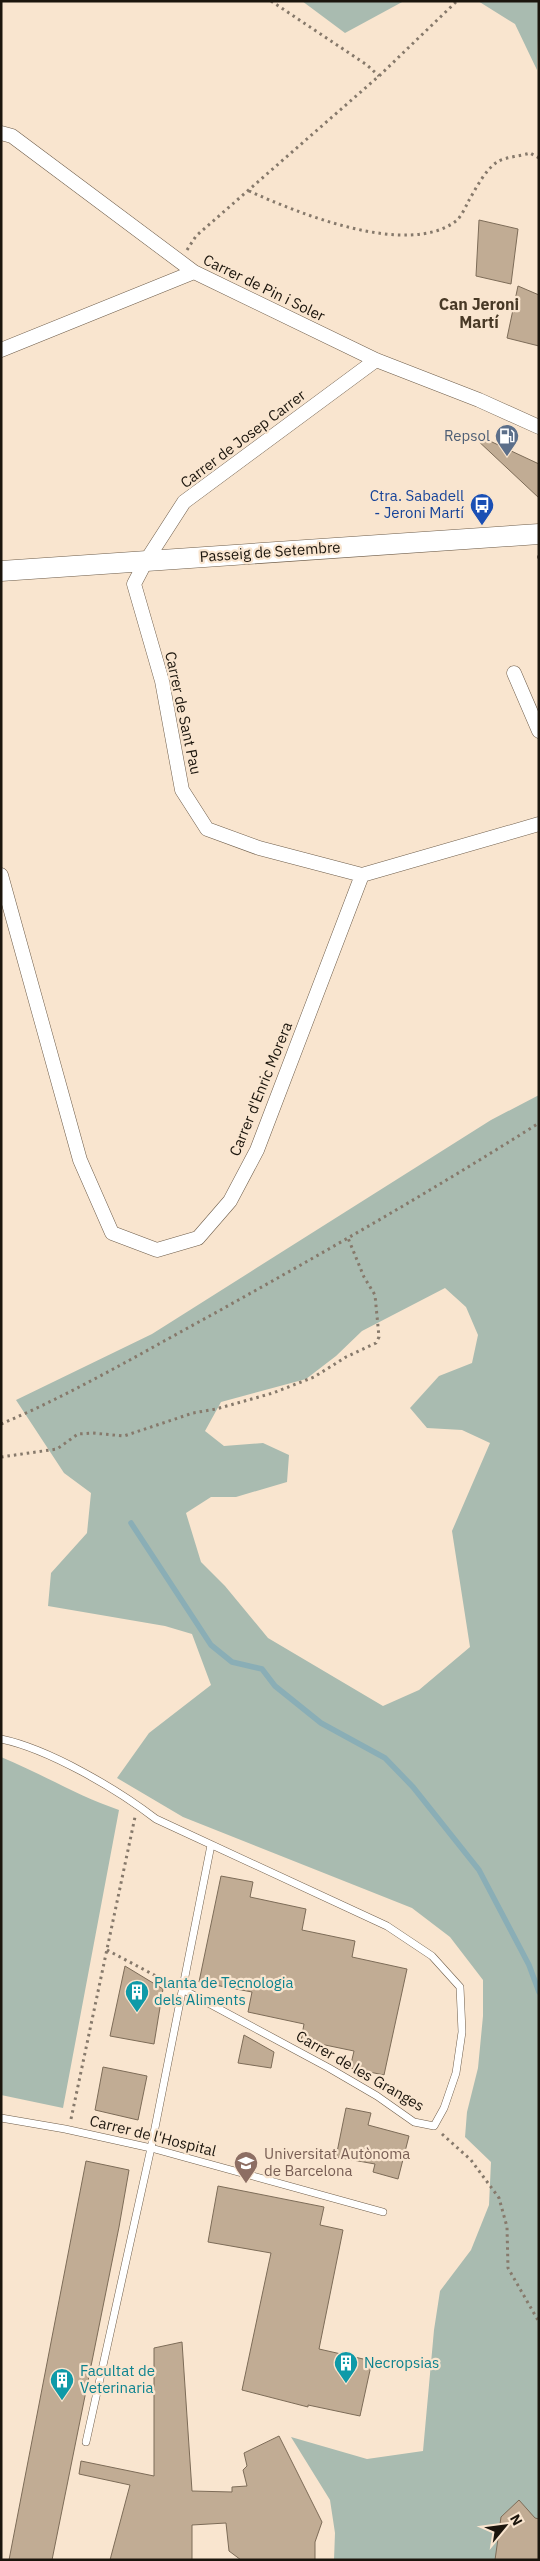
<svg xmlns="http://www.w3.org/2000/svg" width="540" height="2561" font-family="'IBM Plex Sans',sans-serif">
<style>
.green{fill:#a9bbb0;fill-rule:evenodd}
.lines{fill:none;stroke-linecap:round;stroke-linejoin:round}
.stream{stroke:#8aaeb6;stroke-width:5.5}
.building{fill:#c1ac94;stroke:#7d6c58}
.lane-casing{stroke:#6e5d4a;stroke-width:8}
.street-casing{stroke:#6e5d4a;stroke-width:15}
.secondary-casing{stroke:#6e5d4a;stroke-width:21}
.path{stroke:#86796b;stroke-width:3;stroke-dasharray:2.5 4;stroke-linecap:butt}
.lane{stroke:#fff;stroke-width:7}
.street{stroke:#fff;stroke-width:14}
.secondary{stroke:#fff;stroke-width:20}
.labels{text-anchor:middle;stroke-width:4.5;stroke-linejoin:round;paint-order:stroke}
.street-label{font-size:15px;fill:#1b150d;stroke:#f9e5cf}
.service-label{font-size:15px;fill:#4e5e75;stroke:#f9e5cf;text-anchor:end}
.transit-label{font-size:15px;fill:#164399;stroke:#f9e5cf;text-anchor:end}
.culture-label{font-size:15px;fill:#0d838f;stroke:#f9e5cf;text-anchor:start}
.education-label{font-size:15px;fill:#785e54;stroke:#f9e5cf;text-anchor:start}
.neighbourhood-label{font-size:16px;font-weight:bold;fill:#483926;stroke:#f9e5cf}
</style>
<rect width="100%" height="100%" fill="#f9e5cf"/>
<path class="green" d="M 302,1 L 404,1 L 345,33 Z
M 478,1 L 539,1 L 537,70 L 515,24 Z
M 539,1095 L 539,2560 L 334,2560 L 335,2533 L 330,2500 L 291,2437 L 367,2459 L 423,2451 L 434,2330 L 440,2291 L 471,2250 L 489,2205 L 491,2162 L 465,2137 L 467,2112 L 478,2068 L 483,2016 L 483,1980 L 450,1937 L 412,1908 L 183,1817 L 117,1778 L 149,1733 L 211,1685 L 192,1634 L 165,1626 L 48,1606 L 51,1573 L 87,1533 L 91,1493 L 64,1473 L 16,1400 L 152,1334 L 491,1120 ZM 445,1288 L 466,1307 L 478,1335 L 472,1363 L 439,1376 L 410,1408 L 427,1428 L 462,1430 L 490,1443 L 452,1531 L 470,1647 L 419,1690 L 383,1706 L 268,1638 L 225,1586 L 201,1562 L 186,1513 L 211,1497 L 236,1497 L 287,1482 L 289,1455 L 263,1443 L 224,1446 L 205,1431 L 221,1402 L 306,1379 L 336,1356 L 362,1331 Z
M 1,1757 C 42,1774 78,1796 119,1810 L 63,2108 L 1,2095 Z"/>
<g class="lines">
<path class="stream" d="M 131,1523 L 211,1645 L 232,1662 L 262,1669 L 275,1686 L 321,1723 L 385,1758 L 413,1787 L 479,1870 L 529,1965 L 539,1992"/>
</g>
<path class="building" d="M 479,220 L 518,229 L 511,284 L 476,276 Z
M 518,286 L 539,295 L 539,346 L 507,338 Z
M 477,435 L 539,464 L 539,498 L 475,438 Z
M 221,1876 L 253,1882 L 250,1897 L 306,1909 L 302,1930 L 355,1941 L 352,1957 L 407,1969 L 384,2075 L 350,2068 L 354,2051 L 301,2040 L 304,2024 L 248,2012 L 252,1992 L 199,1982 Z
M 125,1966 L 163,1989 L 154,2044 L 110,2036 Z
M 244,2035 L 274,2052 L 271,2068 L 238,2063 Z
M 103,2067 L 147,2076 L 138,2120 L 95,2110 Z
M 346,2108 L 371,2113 L 368,2125 L 409,2136 L 398,2179 L 373,2172 L 375,2164 L 336,2157 Z
M 86,2161 L 129,2170 L 119,2227 L 52,2560 L 9,2560 Z
M 218,2186 L 324,2207 L 320,2225 L 343,2230 L 319,2349 L 372,2361 L 360,2416 L 308,2405 L 308,2407 L 242,2390 L 271,2253 L 208,2242 Z
M 182,2342 L 192,2491 L 232,2492 L 232,2487 L 247,2486 L 243,2470 L 247,2466 L 244,2453 L 279,2436 L 322,2522 L 315,2542 L 315,2560 L 241,2560 L 229,2551 L 226,2523 L 192,2525 L 192,2560 L 110,2560 L 130,2485 L 79,2474 L 81,2461 L 154,2476 L 154,2348 Z
M 519,2500 L 535,2518 L 539,2519 L 539,2560 L 495,2560 L 501,2517 Z"/>
<g class="lines">
<g class="lane-casing">
<path id="lane" d="M 1,1739 C 49,1749 117,1789 156,1819 L 387,1926 L 432,1956 L 460,1987 L 462,2032 L 456,2073 L 444,2108 L 434,2126 L 414,2122 L 377,2096 L 329,2068 L 182,1989
M 1,2118 L 65,2129 L 151,2148 L 383,2212
M 86,2442 L 151,2148 L 211,1845"/>
</g>
<g class="street-casing">
<path id="street" d="M 1,133 L 12,136 L 194,272 L 376,360 L 479,400 L 539,427
M 1,350 L 194,272
M 514,673 L 539,731
M 1,875 L 80,1160 L 112,1233 L 157,1250 L 198,1238 L 230,1201 L 257,1150 L 362,875
M 362,875 L 259,848 L 207,829 L 182,790 L 162,681 L 134,584 L 146,561 L 184,502 L 376,360
M 362,875 L 539,824"/>
</g>
<g class="secondary-casing">
<path id="secondary" d="M 1,571 L 539,534"/>
</g>
<path class="path" d="M 271,1 L 367,65 L 379,76
M 249,191 C 298,213 407,258 456,221 C 461,217 465,208 468,202 C 475,190 485,170 497,162 C 505,157 521,156 530,153 L 539,158
M 187,250 L 196,236 L 379,76 L 457,1
M 537,557 L 539,557
M 1,1424 C 72,1394 138,1355 206,1318 C 318,1256 430,1192 539,1123
M 1,1457 L 57,1449 L 78,1434 L 93,1433 L 124,1436 L 193,1413 L 216,1409 L 273,1393 L 314,1377 L 346,1357 L 376,1343 L 379,1337 L 375,1295 L 364,1277 L 348,1238
M 107,1950 L 173,1985
M 71,2119 L 135,1817
M 442,2134 L 471,2160 L 499,2198 L 507,2227 L 508,2268 L 539,2322"/>
<use href="#lane" class="lane"/>
<use href="#street" class="street"/>
<use href="#secondary" class="secondary"/>
</g>
<defs>
<g id="fuel-pin" transform="scale(1.25)"><path d="M0 17L-7.5 6A9.5 9.5 0 1 1 7.5 6Z" fill="#5c6f8a" stroke="#f9e5cf"/><path d="M-5.5-6h7V0h2V4h1.3V-2.5L3-4.5l.8-.8L6-3V5H2.5V1h-1V6h-7ZM-4.2-4.7v3.2H.2V-4.7Z" fill="#fff"/></g>
<g id="bus-pin" transform="scale(1.25)"><path d="M0 17L-7.5 6A9.5 9.5 0 1 1 7.5 6Z" fill="#1a4fb4" stroke="#f9e5cf"/><path d="M-5-6H5V4H4V6H2V4H-2V6H-4V4H-5ZM-3.5-4V0h7V-4ZM-3.5 1.2v1.5H-2V1.2ZM2 1.2v1.5H3.5V1.2Z" fill="#fff"/></g>
<g id="building-pin" transform="scale(1.25)"><path d="M0 17L-7.5 6A9.5 9.5 0 1 1 7.5 6Z" fill="#0f9aa8" stroke="#f9e5cf"/><path d="M-4-6H4V6H1V3H-1V6H-4ZM-2.5-4.3h1.7v1.8h-1.7ZM.8-4.3h1.7v1.8H.8ZM-2.5-1h1.7V.8h-1.7ZM.8-1h1.7V.8H.8Z" fill="#fff"/></g>
<g id="university-pin" transform="scale(1.25)"><path d="M0 17L-7.5 6A9.5 9.5 0 1 1 7.5 6Z" fill="#8d6e63" stroke="#f9e5cf"/><path d="M0-5L7-2L0 1L-7-2ZM-4 1L0 2.5L4 1V4Q0 6-4 4Z" fill="#fff"/></g>
</defs>
<g fill-rule="evenodd">
<use href="#fuel-pin" x="507" y="436"/>
<use href="#bus-pin" x="482" y="505"/>
<use href="#building-pin" x="137" y="1992"/>
<use href="#university-pin" x="246" y="2163"/>
<use href="#building-pin" x="346" y="2363"/>
<use href="#building-pin" x="62" y="2380"/>
</g>
<g class="labels">
<g class="street-label">
<text transform="translate(264 288) rotate(26)" y="5">Carrer de Pin i Soler</text>
<text transform="translate(243 439) rotate(-37)" y="5">Carrer de Josep Carrer</text>
<text transform="translate(270 552) rotate(-4)" y="5">Passeig de Setembre</text>
<text transform="translate(183 713) rotate(78)" y="5">Carrer de Sant Pau</text>
<text transform="translate(261 1089) rotate(-68)" y="5">Carrer d'Enric Morera</text>
<text transform="translate(360 2071) rotate(30)" y="5">Carrer de les Granges</text>
<text transform="translate(153 2136) rotate(14)" y="5">Carrer de l'Hospital</text>
</g>
<g class="service-label">
<text x="490" y="441">Repsol</text>
</g>
<g class="transit-label">
<text x="464" y="501">Ctra. Sabadell<tspan x="464" dy="17">- Jeroni Martí</tspan></text>
</g>
<g class="culture-label">
<text x="154" y="1988">Planta de Tecnologia<tspan x="154" dy="17">dels Aliments</tspan></text>
<text x="364" y="2368">Necropsias</text>
<text x="80" y="2376">Facultat de<tspan x="80" dy="17">Veterinaria</tspan></text>
</g>
<g class="education-label">
<text x="264" y="2159">Universitat Autònoma<tspan x="264" dy="17">de Barcelona</tspan></text>
</g>
<g class="neighbourhood-label">
<text x="479" y="310">Can Jeroni<tspan x="479" dy="18">Martí</tspan></text>
</g>
</g>
<rect width="540" height="2561" fill="none" stroke="#1b150d" stroke-width="5"/>
<g transform="translate(505 2526) rotate(61)" stroke="#f9e5cf" stroke-width="4" paint-order="stroke">
<path d="M0-4L9 19L0 12L-9 19Z" fill="#1b150d"/>
<text y="-8" font-size="14" font-weight="bold" text-anchor="middle" fill="#1b150d">N</text>
</g>
</svg>
